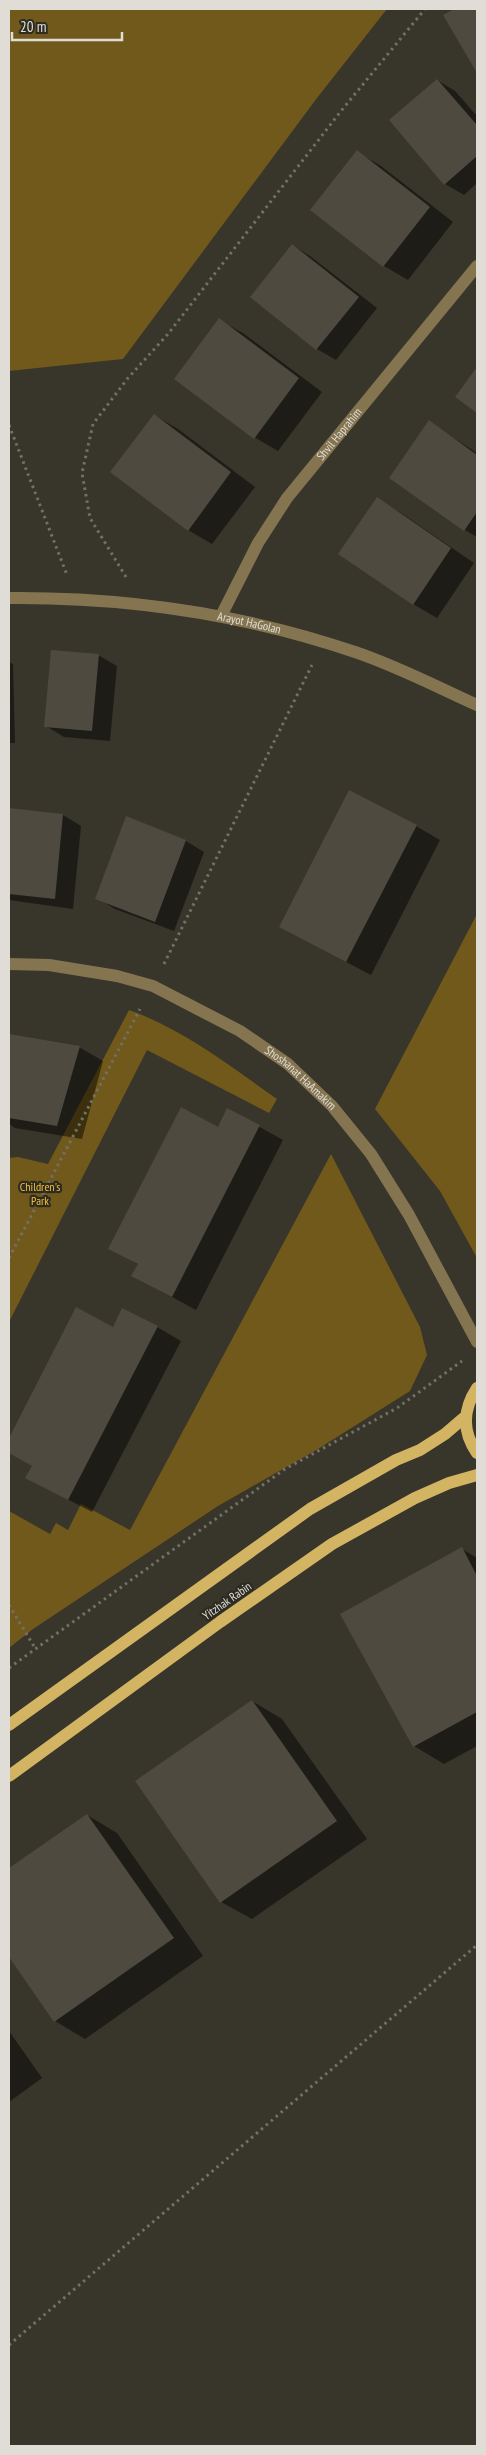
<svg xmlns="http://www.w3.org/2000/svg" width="486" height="2455" font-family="'PT Sans Narrow',sans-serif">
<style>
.green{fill:#70591b}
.shadow{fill:#0007}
.building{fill:#4e4a40}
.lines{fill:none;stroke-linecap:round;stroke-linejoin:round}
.path{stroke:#737067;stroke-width:3;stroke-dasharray:2.5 4;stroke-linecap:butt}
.minor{stroke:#847550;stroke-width:12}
.major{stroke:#d3b463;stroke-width:12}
.labels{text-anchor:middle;stroke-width:4.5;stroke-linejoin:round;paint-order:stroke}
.street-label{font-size:12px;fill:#e0ddd7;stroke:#2e2b22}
.park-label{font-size:12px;fill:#f2c237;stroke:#2e2b22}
</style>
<rect width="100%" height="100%" fill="#38352b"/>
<path class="green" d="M 9,9 L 387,9 L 317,98 L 123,359 L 9,371 Z
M 477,914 L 477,1258 L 440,1191 L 375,1109 Z
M 129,1010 C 183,1029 230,1066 277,1099 L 269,1113 L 147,1050 L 9,1322 L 9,1158 L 18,1157 L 48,1164 Z
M 331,1154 L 420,1327 L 427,1355 L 410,1391 L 318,1449 L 218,1506 L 33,1629 L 9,1648 L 9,1511 L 50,1534 L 56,1523 L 68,1530 L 81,1504 L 130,1530 Z"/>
<path class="shadow" d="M 456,9 L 477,9 L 477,70 L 445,16 Z
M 437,80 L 455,91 L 477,116 L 477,183 L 464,195 L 445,184 L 391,120 Z
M 357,152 L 381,166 L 453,222 L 408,280 L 384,266 L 312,210 Z
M 292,245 L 310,256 L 377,308 L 336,360 L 317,349 L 252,297 Z
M 219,320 L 243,333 L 322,392 L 278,451 L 254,437 Z
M 154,415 L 178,429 L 255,487 L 212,544 L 188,530 Z
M 429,422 L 477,453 L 477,537 L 465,530 Z
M 377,499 L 401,513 L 474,563 L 437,618 L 413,604 Z
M 98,655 L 117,666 L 110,741 L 64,737 L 46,726 Z
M 9,662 L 13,664 L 15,743 L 9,743 Z
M 9,809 L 63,815 L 81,826 L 73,909 L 9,900 Z
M 127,818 L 186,841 L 204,852 L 174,931 L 115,909 L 97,898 Z
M 416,826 L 440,840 L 371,975 L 280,927 Z
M 9,1035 L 79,1047 L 103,1061 L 82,1139 L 15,1128 L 9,1124 Z
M 228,1109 L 283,1140 L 196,1310 L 133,1276 L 139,1265 L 110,1248 L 218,1128 Z
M 77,1309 L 113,1328 L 157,1327 L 181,1341 L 92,1512 L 27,1478 L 33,1466 L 9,1452 L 9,1441 Z
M 462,1549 L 477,1558 L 477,1746 L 444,1764 L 414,1746 Z
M 252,1701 L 282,1719 L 367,1839 L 252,1919 L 221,1902 Z
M 87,1815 L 117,1833 L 203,1956 L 85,2039 L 55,2021 L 9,1955 L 9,1870 Z
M 9,2031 L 42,2078 L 9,2102 Z"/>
<path class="building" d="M 454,9 L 477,9 L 477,73 L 443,15 Z
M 437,79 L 477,125 L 477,156 L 444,185 L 389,120 Z
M 357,150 L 430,207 L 383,267 L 310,210 Z
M 292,244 L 359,297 L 316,350 L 250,297 Z
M 219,318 L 299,378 L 254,439 L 174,379 Z
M 477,367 L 477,413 L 455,397 Z
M 154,414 L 231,472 L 188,531 L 110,472 Z
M 429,420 L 477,455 L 477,512 L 464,531 L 389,478 Z
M 377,497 L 451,548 L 413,605 L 338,554 Z
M 51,650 L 99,654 L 92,731 L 44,727 Z
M 349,790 L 417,825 L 346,962 L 279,927 Z
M 9,808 L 63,814 L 55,899 L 9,894 Z
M 126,816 L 186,840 L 155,922 L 95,899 Z
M 9,1034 L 80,1046 L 57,1126 L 9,1118 Z
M 181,1107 L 218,1127 L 227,1108 L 260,1125 L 172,1297 L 131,1276 L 138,1264 L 108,1249 Z
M 76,1307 L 113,1327 L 122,1308 L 158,1326 L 68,1500 L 25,1478 L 32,1466 L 9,1453 L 9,1438 Z
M 462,1547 L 477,1576 L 477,1712 L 413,1747 L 340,1614 Z
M 252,1700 L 337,1821 L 220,1903 L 135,1781 Z
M 87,1814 L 174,1938 L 54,2022 L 9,1957 L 9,1868 Z"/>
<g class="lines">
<path class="path" d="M 9,425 L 67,575
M 126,577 L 90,518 L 82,473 L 93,424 L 128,378 L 168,334 L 341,111 L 425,9
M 164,964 L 312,665
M 9,1258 L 140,1009
M 9,1605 L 35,1648
M 9,1668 L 285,1469 L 397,1408 L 462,1361
M 9,2345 L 477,1945"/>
<g class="minor">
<path id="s1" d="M 9,598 C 127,597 243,614 355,652 C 397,666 437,687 477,705"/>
<path id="s2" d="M 221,616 L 258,543 L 287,498 L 477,266"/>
<path id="s3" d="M 9,964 L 49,965 L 117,976 L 153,986 L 240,1031 L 288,1064 L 332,1106 L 371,1154 L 409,1215 L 477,1342"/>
</g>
<path class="major" d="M 477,1388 C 463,1409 462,1432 477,1453
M 9,1725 L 310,1509 L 396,1460 L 420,1450 L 445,1434 L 466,1416
M 9,1776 L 220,1622 L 332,1544 L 415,1498 L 449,1483 L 477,1475"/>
</g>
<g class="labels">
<g class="street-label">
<text dy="4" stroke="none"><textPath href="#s2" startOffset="218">Shvil Haprahim</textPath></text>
<text dy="4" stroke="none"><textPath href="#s1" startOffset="242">Arayot HaGolan</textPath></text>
<text dy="4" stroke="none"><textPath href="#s3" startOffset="321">Shoshanat HaAmakim</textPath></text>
<text transform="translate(227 1601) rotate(-35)" y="4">Yitzhak Rabin</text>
</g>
<g class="park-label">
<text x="40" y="1191">Children's<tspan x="40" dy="14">Park</tspan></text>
</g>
</g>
<rect width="486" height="2455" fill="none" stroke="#e0ddd7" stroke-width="20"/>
<path d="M12 32v8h110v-8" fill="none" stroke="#e0ddd7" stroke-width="2.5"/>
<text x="20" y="32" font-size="15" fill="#e0ddd7" stroke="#2e2b22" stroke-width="4" paint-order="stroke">20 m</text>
</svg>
